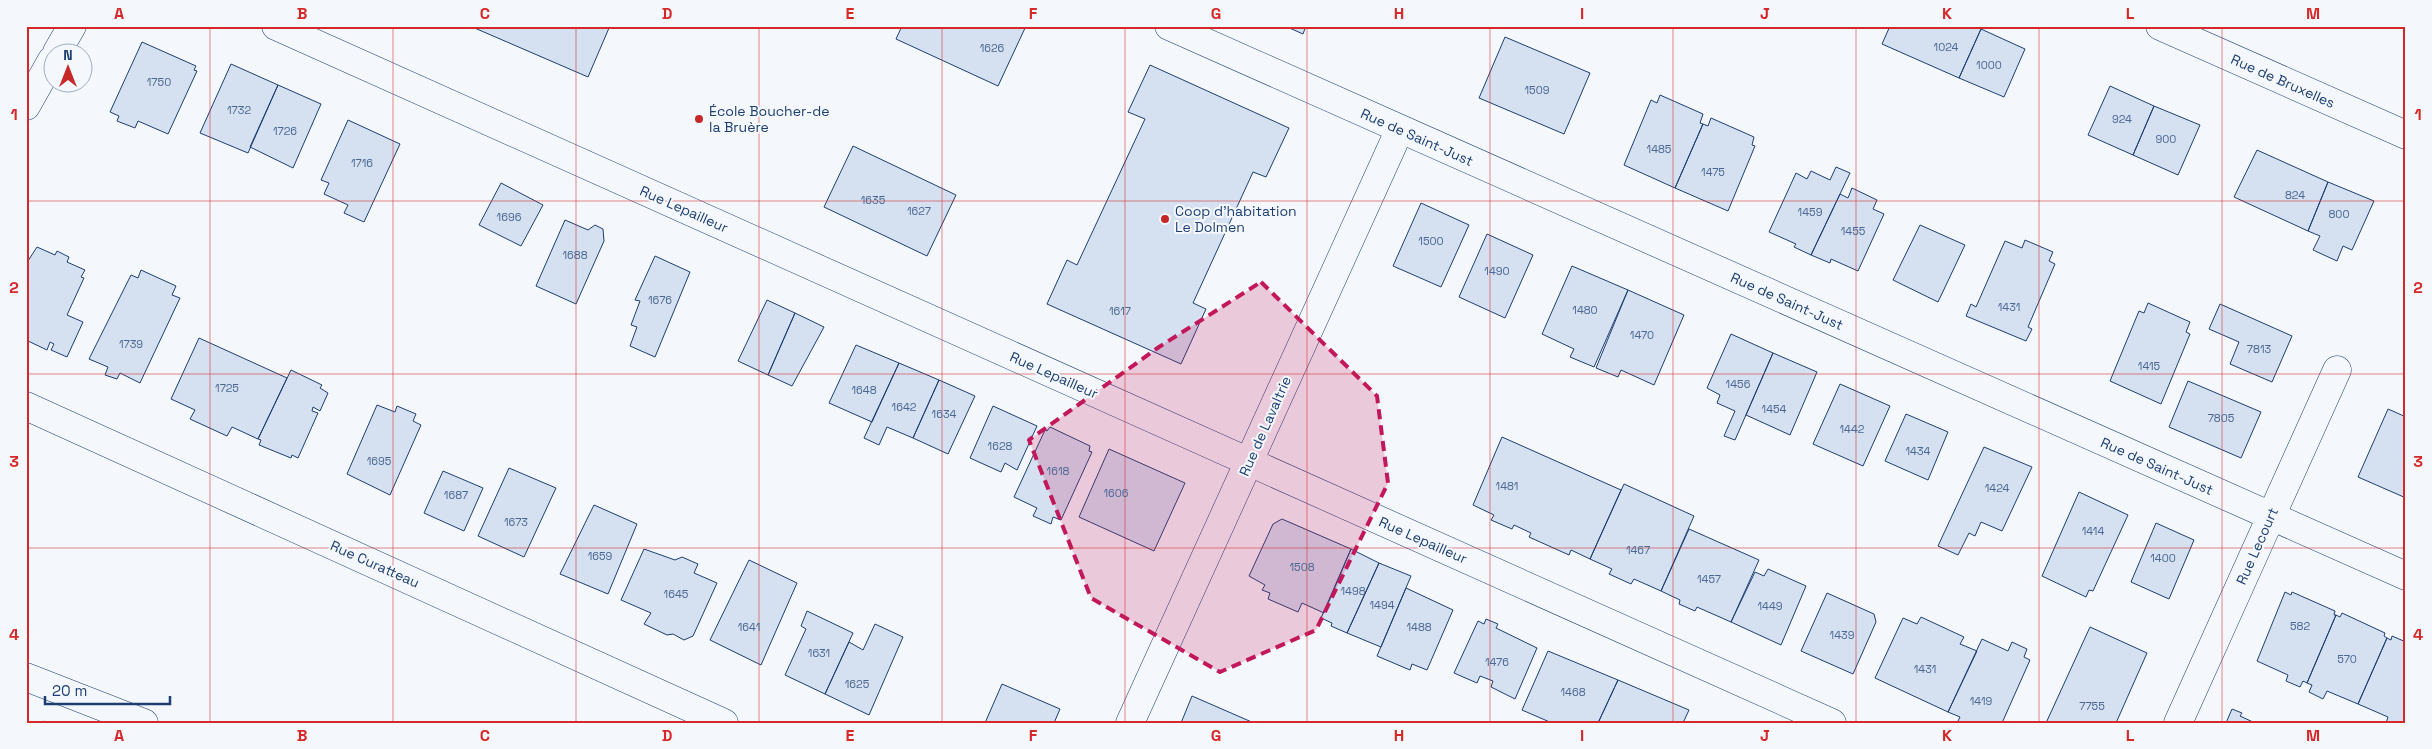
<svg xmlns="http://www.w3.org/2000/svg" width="2432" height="749" font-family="'Space Grotesk',sans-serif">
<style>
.building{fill:#d5e0f0;stroke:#1d3f73}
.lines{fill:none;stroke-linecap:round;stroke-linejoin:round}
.minor-casing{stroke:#1d3f73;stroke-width:29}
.secondary-casing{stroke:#1d3f73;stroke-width:29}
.minor{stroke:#f4f7fb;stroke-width:28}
.secondary{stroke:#f4f7fb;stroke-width:28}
.fence{stroke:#1d3f73;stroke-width:1;stroke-dasharray:6 2.5;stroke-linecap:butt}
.marked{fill:#c2185b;fill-opacity:0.2;stroke:#c2185b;stroke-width:4;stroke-dasharray:10 6;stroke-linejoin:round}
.grid{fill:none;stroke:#d62828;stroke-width:1;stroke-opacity:0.55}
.poi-dot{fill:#c62828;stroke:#f4f7fb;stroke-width:2}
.labels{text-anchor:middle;stroke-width:4;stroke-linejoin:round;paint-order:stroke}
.number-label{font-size:11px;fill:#4b6792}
.street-label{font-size:14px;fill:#1d3f73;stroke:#f4f7fb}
.poi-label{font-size:14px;fill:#1d3f73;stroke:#f4f7fb;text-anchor:start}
.neatline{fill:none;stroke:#d62828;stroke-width:2}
.grid-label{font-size:16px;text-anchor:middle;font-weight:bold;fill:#d62828}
</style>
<rect width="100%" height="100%" fill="#f4f7fb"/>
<path class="building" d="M 470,26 L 606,26 L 609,28 L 588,77 Z
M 902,26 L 1026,26 L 998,86 L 896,39 Z
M 1285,26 L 1306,26 L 1303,34 Z
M 1890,26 L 1974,26 L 1981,29 L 1959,78 L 1882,44 Z
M 1981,29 L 2025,49 L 2004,97 L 1959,78 Z
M 1505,37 L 1590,73 L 1564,134 L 1479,98 Z
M 142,42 L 196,66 L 194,70 L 197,71 L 168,134 L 138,121 L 135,128 L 117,121 L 119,116 L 110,112 Z
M 231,64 L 278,85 L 248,153 L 200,133 Z
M 1150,65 L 1289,128 L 1266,177 L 1253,172 L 1193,303 L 1206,309 L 1181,364 L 1047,304 L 1067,260 L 1077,265 L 1145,119 L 1128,112 Z
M 278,85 L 321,104 L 293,168 L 250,147 Z
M 2110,86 L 2154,106 L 2133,155 L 2088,135 Z
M 1660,95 L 1703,114 L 1700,123 L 1703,124 L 1675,188 L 1624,165 L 1651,100 L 1657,103 Z
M 2154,106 L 2200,125 L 2178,175 L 2133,155 Z
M 1711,118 L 1754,137 L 1752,145 L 1755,146 L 1728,211 L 1675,188 L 1703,124 L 1708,126 Z
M 348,120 L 400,144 L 364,222 L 344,213 L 348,205 L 324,194 L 329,183 L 321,180 Z
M 853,146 L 956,195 L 927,256 L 824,207 Z
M 2257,150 L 2328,182 L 2308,231 L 2234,197 Z
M 1836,167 L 1850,173 L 1811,255 L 1794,247 L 1796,244 L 1769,232 L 1796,173 L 1807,179 L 1811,171 L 1830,180 Z
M 2328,182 L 2374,201 L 2352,250 L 2343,246 L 2337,261 L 2313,250 L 2320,236 L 2308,231 Z
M 501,183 L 543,205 L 521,246 L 479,225 Z
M 1852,188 L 1877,200 L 1873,209 L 1884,214 L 1858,271 L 1831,259 L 1830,263 L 1811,255 L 1840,194 L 1848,198 Z
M 1421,203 L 1469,225 L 1441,287 L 1393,266 Z
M 565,220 L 588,230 L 595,225 L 603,229 L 604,241 L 576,304 L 536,286 Z
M 1920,225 L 1965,245 L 1938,302 L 1893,280 Z
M 1487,234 L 1533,255 L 1505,318 L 1459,297 Z
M 2025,240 L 2053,252 L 2049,261 L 2055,264 L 2028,327 L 2032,329 L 2026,341 L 1966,316 L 1971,304 L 1976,307 L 2005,241 L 2022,248 Z
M 37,247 L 55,255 L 57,251 L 69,257 L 67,262 L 85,270 L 81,277 L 84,278 L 67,315 L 83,322 L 67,357 L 51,350 L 54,344 L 50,342 L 47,350 L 26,340 L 26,264 Z
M 655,256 L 690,272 L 655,357 L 630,346 L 637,327 L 631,325 L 640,301 L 635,300 Z
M 1572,266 L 1628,290 L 1594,367 L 1570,357 L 1574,349 L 1542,334 Z
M 141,270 L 176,286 L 172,295 L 180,298 L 140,383 L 120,373 L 117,379 L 105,375 L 108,367 L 89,359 L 131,275 L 138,278 Z
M 1628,290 L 1684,315 L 1654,385 L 1621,370 L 1618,377 L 1596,368 Z
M 767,300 L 795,313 L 768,375 L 738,361 Z
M 2148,303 L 2190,322 L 2186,332 L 2190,334 L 2161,404 L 2110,381 L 2139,311 L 2144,313 Z
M 2220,304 L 2292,336 L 2272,382 L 2230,364 L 2239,342 L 2209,329 Z
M 795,313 L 824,327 L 792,386 L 768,375 Z
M 1731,334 L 1773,353 L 1735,440 L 1724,436 L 1735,411 L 1717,403 L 1720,395 L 1707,388 Z
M 199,338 L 287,378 L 258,439 L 232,427 L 227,436 L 190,419 L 195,410 L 171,399 Z
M 856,345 L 899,363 L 872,422 L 829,403 Z
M 1773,353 L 1817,372 L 1790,435 L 1746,415 Z
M 899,363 L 939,380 L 913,438 L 887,427 L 879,445 L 864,438 Z
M 291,370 L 322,385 L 320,388 L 328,393 L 320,411 L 313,407 L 312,411 L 318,413 L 298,458 L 292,455 L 291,458 L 259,445 L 261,440 L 258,439 Z
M 939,380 L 975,396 L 948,454 L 913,438 Z
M 2188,381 L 2261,412 L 2241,458 L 2169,427 Z
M 1840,384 L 1890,406 L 1863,466 L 1813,444 Z
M 377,405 L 395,412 L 397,406 L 416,414 L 413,421 L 421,425 L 390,495 L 347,474 Z
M 993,406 L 1037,426 L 1017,470 L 1005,463 L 1001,472 L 970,458 Z
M 2388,409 L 2406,417 L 2406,498 L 2358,477 Z
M 1906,414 L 1948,432 L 1928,480 L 1885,461 Z
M 1050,427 L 1090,446 L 1089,451 L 1092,452 L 1061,520 L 1053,517 L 1051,524 L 1033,516 L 1037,508 L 1014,497 L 1045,430 L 1047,431 Z
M 1502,437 L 1621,490 L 1590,559 L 1571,550 L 1569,555 L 1529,537 L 1531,533 L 1514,525 L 1512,529 L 1491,520 L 1494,515 L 1473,505 Z
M 1984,447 L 2032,467 L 2002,531 L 1981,522 L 1975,536 L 1969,533 L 1958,555 L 1938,546 Z
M 1109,449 L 1185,483 L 1154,551 L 1079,517 Z
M 509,468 L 556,488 L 524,557 L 478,536 Z
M 443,471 L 483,488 L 464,531 L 424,513 Z
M 1624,484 L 1694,516 L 1661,591 L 1634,579 L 1631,584 L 1609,574 L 1612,569 L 1590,559 Z
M 2079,492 L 2128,515 L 2093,591 L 2089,590 L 2086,597 L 2042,576 Z
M 594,505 L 637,524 L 608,594 L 560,574 Z
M 1282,519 L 1351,549 L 1324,613 L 1302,603 L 1298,612 L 1268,599 L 1270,593 L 1262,590 L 1265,585 L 1249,576 L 1273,524 Z
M 2156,523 L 2194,540 L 2169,599 L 2131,582 Z
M 1689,529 L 1759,560 L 1731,622 L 1697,607 L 1695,611 L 1679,604 L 1680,600 L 1661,591 Z
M 644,549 L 675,560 L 682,557 L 698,564 L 694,573 L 717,583 L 693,636 L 684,640 L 673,634 L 667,635 L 644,624 L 651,613 L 621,600 Z
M 1351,549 L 1379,563 L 1347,633 L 1331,626 L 1332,623 L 1321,618 Z
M 749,560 L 797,583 L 761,665 L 710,640 Z
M 1379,563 L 1411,576 L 1381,647 L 1347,633 Z
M 1768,569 L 1806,586 L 1781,645 L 1731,622 L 1755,572 L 1764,576 Z
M 1406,588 L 1453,610 L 1427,670 L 1412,664 L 1410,670 L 1377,656 Z
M 2285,592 L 2291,595 L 2292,592 L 2335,611 L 2334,615 L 2336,615 L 2307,683 L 2303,681 L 2300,687 L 2286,681 L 2288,675 L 2257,661 Z
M 1827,593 L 1874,614 L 1876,622 L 1853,674 L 1801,651 Z
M 807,611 L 853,633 L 825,694 L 785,675 L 806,629 L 801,626 Z
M 2342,613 L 2385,633 L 2384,636 L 2387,638 L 2358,704 L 2327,691 L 2323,699 L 2309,692 L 2312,685 L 2307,683 L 2336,615 L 2340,617 Z
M 1921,617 L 1964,637 L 1960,644 L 1977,651 L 1948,712 L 1875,678 L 1903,618 L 1917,624 Z
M 1486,619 L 1498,624 L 1496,628 L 1537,648 L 1515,699 L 1491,687 L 1493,681 L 1480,676 L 1477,683 L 1454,673 L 1478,621 L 1484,624 Z
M 875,624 L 903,637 L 869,715 L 825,694 L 849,642 L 863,650 Z
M 2090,627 L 2147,653 L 2116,723 L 2046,723 Z
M 2392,636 L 2406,642 L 2406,723 L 2386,723 L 2388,717 L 2358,704 L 2387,638 L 2391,640 Z
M 1982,639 L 2008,651 L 2012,642 L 2027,649 L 2024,657 L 2030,660 L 2002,723 L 1957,723 L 1960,717 L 1948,712 Z
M 1548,651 L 1618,680 L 1598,723 L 1552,723 L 1522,710 Z
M 1618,680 L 1689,710 L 1683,723 L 1598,723 Z
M 1002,684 L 1060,709 L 1054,723 L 985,723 Z
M 1192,696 L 1254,723 L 1181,723 Z
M 2232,709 L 2242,713 L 2240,716 L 2255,723 L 2226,723 Z"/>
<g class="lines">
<g class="minor-casing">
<path id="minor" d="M 276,26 L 1832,723
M 1169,26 L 2406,576
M 2160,26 L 2406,135
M 57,52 L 72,26
M 26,106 L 52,60
M 26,406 L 724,723
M 1130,723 L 1400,129
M 2178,723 L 2337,370"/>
</g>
<g class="secondary-casing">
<path id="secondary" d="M 26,677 L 144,723"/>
</g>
<use href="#minor" class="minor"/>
<use href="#secondary" class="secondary"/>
<path class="fence" d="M 43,721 L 46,723"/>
</g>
<path class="marked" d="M 1261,282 L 1377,396 L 1388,483 L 1316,630 L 1220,672 L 1091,598 L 1029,440 L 1159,347 Z"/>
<path class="grid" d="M 210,26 L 210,723M 393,26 L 393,723M 576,26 L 576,723M 759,26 L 759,723M 942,26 L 942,723M 1125,26 L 1125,723M 1307,26 L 1307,723M 1490,26 L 1490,723M 1673,26 L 1673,723M 1856,26 L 1856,723M 2039,26 L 2039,723M 2222,26 L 2222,723M 26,201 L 2406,201M 26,374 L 2406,374M 26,548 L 2406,548"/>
<g class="poi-dot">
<circle cx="699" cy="119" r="5"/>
<circle cx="1165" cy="219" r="5"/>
</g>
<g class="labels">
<g class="number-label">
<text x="1946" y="51">1024</text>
<text x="992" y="52">1626</text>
<text x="1989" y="69">1000</text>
<text x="159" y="86">1750</text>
<text x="1537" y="94">1509</text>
<text x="239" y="114">1732</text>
<text x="2122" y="123">924</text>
<text x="285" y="135">1726</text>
<text x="2166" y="143">900</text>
<text x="1659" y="153">1485</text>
<text x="362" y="167">1716</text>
<text x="1713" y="176">1475</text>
<text x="2295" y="199">824</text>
<text x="873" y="204">1635</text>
<text x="919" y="215">1627</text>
<text x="1810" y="216">1459</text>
<text x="2339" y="218">800</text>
<text x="509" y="221">1696</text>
<text x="1853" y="235">1455</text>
<text x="1431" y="245">1500</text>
<text x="575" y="259">1688</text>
<text x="1497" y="275">1490</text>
<text x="660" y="304">1676</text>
<text x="2009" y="311">1431</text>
<text x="1585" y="314">1480</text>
<text x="1120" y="315">1617</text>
<text x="1642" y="339">1470</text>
<text x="131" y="348">1739</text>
<text x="2259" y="353">7813</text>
<text x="2149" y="370">1415</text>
<text x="1738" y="388">1456</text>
<text x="227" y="392">1725</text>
<text x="864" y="394">1648</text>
<text x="904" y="411">1642</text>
<text x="1774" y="413">1454</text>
<text x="944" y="418">1634</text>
<text x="2221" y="422">7805</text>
<text x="1852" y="433">1442</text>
<text x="1000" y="450">1628</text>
<text x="1918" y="455">1434</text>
<text x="379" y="465">1695</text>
<text x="1058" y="475">1618</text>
<text x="1507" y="490">1481</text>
<text x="1997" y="492">1424</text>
<text x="1116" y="497">1606</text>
<text x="456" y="499">1687</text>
<text x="516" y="526">1673</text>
<text x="2093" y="535">1414</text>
<text x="1638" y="554">1467</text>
<text x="600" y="560">1659</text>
<text x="2163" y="562">1400</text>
<text x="1302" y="571">1508</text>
<text x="1709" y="583">1457</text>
<text x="1353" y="595">1498</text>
<text x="676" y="598">1645</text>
<text x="1382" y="609">1494</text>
<text x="1770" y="610">1449</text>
<text x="2300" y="630">582</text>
<text x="749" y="631">1641</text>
<text x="1419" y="631">1488</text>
<text x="1842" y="639">1439</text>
<text x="819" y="657">1631</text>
<text x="2347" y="663">570</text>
<text x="1497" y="666">1476</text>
<text x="1925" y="673">1431</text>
<text x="857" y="688">1625</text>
<text x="1573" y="696">1468</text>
<text x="1981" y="705">1419</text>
<text x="2092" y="710">7755</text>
</g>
<g class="street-label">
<text transform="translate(2283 81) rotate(24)" y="5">Rue de Bruxelles</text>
<text transform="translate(1417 137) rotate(24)" y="5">Rue de Saint-Just</text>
<text transform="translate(684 209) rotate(24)" y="5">Rue Lepailleur</text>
<text transform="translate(1787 301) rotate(24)" y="5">Rue de Saint-Just</text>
<text transform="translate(1054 375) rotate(24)" y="5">Rue Lepailleur</text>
<text transform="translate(1265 426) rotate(-66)" y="5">Rue de Lavaltrie</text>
<text transform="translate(2157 466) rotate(24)" y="5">Rue de Saint-Just</text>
<text transform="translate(1423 540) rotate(24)" y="5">Rue Lepailleur</text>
<text transform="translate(2257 546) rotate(-66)" y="5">Rue Lecourt</text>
<text transform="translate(375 564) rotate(24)" y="5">Rue Curatteau</text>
</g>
<g class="poi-label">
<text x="709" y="116">École Boucher-de<tspan x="709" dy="16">la Bruère</tspan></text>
<text x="1175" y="216">Coop d'habitation<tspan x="1175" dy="16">Le Dolmen</tspan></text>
</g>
</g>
<rect width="2432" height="749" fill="none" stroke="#f4f7fb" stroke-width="55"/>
<g transform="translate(68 68)"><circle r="24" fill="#f4f7fb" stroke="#9eadc5"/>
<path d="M0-4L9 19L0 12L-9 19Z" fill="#c62828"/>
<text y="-8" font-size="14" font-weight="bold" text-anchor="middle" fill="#1d3f73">N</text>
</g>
<path d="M45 696v8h125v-8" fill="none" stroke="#1d3f73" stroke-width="2.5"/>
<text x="52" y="696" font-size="15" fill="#1d3f73" stroke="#f4f7fb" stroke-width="4" paint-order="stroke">20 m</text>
<rect x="28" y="28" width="2376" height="694" class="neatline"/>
<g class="grid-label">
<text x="119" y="19">A</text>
<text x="302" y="19">B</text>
<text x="485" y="19">C</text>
<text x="667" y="19">D</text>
<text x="850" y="19">E</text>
<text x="1033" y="19">F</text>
<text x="1216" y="19">G</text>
<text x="1399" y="19">H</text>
<text x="1582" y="19">I</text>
<text x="1765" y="19">J</text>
<text x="1947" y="19">K</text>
<text x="2130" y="19">L</text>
<text x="2313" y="19">M</text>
<text x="14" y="120">1</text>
<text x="2418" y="120">1</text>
<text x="14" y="293">2</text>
<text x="2418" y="293">2</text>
<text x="14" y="467">3</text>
<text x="2418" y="467">3</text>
<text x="14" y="640">4</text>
<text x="2418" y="640">4</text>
<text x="119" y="741">A</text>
<text x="302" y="741">B</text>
<text x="485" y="741">C</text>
<text x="667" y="741">D</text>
<text x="850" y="741">E</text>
<text x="1033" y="741">F</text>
<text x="1216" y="741">G</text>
<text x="1399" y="741">H</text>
<text x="1582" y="741">I</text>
<text x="1765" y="741">J</text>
<text x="1947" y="741">K</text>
<text x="2130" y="741">L</text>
<text x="2313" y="741">M</text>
</g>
</svg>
